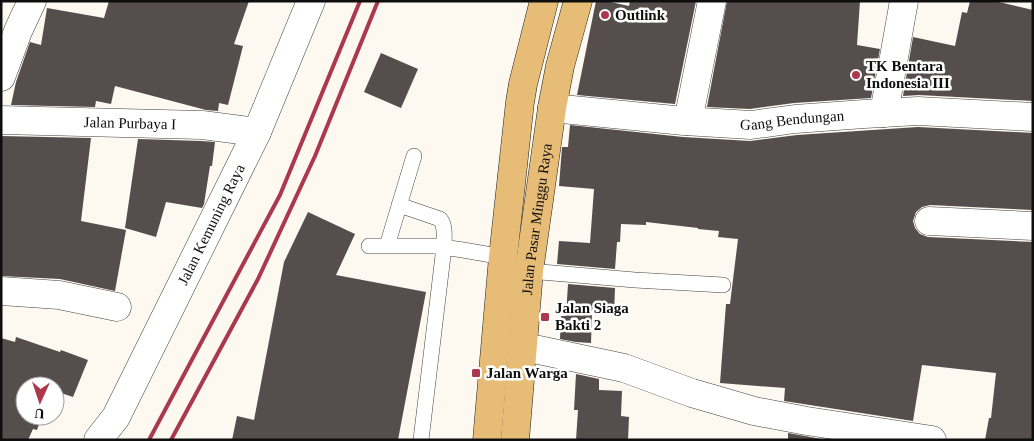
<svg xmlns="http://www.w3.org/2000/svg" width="1034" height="441" font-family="Georgia,serif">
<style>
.building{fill:#554e4c}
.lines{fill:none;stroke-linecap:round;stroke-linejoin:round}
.service-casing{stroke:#414141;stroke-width:16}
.minor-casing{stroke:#414141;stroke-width:29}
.primary-casing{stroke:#1f1f1f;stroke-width:29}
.service{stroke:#fff;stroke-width:15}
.minor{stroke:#fff;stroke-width:28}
.primary{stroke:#e6bc77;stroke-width:28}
.rail{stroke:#ac384d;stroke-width:4}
.poi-dot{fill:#ac384d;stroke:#fff;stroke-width:2}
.labels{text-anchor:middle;stroke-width:5;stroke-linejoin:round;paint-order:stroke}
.poi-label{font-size:15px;font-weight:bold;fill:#0e0e0e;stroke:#fff;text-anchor:start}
.street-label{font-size:15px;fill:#0e0e0e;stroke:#fff}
</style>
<rect width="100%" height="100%" fill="#fdf9f1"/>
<path class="building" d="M 109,1 L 249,1 L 234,44 L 243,46 L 228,105 L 219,103 L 218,111 L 206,110 L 115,86 L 111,104 L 96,101 L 95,107 L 11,105 L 16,82 L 30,42 L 41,45 L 47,8 L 104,18 Z
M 596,1 L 606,1 L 629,6 L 630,1 L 696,1 L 675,104 L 577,95 Z
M 727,1 L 860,1 L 857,45 L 880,49 L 871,98 L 794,103 L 750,109 L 707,107 Z
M 970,1 L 995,1 L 1033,10 L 1033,101 L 919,95 L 903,96 L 913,37 L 955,46 L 962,12 L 967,13 Z
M 381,53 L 418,69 L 401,108 L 364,92 Z
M 570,125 L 683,137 L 750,141 L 797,135 L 918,127 L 1033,133 L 1033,210 L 930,205 L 922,207 L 916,212 L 913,221 L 915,228 L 920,234 L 928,237 L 1033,242 L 1033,440 L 985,440 L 989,418 L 991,418 L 996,373 L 922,365 L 913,421 L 784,401 L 785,388 L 720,383 L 726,304 L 730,304 L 738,239 L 718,237 L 719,231 L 698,229 L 698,228 L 646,222 L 646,225 L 621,224 L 620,242 L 617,242 L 615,269 L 557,264 L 559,241 L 590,243 L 594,189 L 559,186 L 562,147 L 568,147 Z
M 1,136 L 91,138 L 81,221 L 126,230 L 115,291 L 60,279 L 1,276 Z
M 138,139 L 201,141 L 215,142 L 212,166 L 210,166 L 204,204 L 202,208 L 166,202 L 156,237 L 125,228 Z
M 308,212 L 355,234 L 336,275 L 426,292 L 398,440 L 232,440 L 237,416 L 254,420 L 284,262 Z
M 568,284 L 615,288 L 614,313 L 592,312 L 591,343 L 576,342 L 560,339 L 561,316 L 566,316 Z
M 16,337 L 60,352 L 61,350 L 88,360 L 73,397 L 55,391 L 55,386 L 25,386 L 25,416 L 42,416 L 37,430 L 33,429 L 28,440 L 1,440 L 1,338 L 15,342 Z
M 576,374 L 599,379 L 599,390 L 622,391 L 621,416 L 629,417 L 628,440 L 576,440 L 578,410 L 574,410 Z
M 788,433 L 805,436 L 826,440 L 788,440 Z"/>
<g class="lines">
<g class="service-casing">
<path id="service" d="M 399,205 L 440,219 C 446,226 444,238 444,247 L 421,440
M 369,246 L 435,246 L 463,250 L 503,257
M 387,246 L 414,156
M 529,271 L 635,280 L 723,285"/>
</g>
<g class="minor-casing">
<g id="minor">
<path d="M 1,77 L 18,31 L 32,1"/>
<path id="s1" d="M 552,108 L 684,121 L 751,125 L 795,119 L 864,114 L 918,111 L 1033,117"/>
<path d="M 884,113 L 904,1"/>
<path id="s2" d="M 1,120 L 202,125 L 257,132"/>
<path d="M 688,121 L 712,1"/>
<path d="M 929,221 L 1033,226"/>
<path d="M 1,291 L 59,295 L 117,307"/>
<path d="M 522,348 L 534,349 L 624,368 L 692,393 L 754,411 L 807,421 L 932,440"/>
<path id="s3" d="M 98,440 L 116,417 L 257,132 L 311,1"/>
</g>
</g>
<g class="primary-casing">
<g id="primary">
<path d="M 487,440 L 503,257 L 520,102 L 523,84 L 544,1"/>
<path id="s4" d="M 515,440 L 529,271 L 552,108 L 560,66 L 578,1"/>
</g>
</g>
<use href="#service" class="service"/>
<use href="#minor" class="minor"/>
<use href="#primary" class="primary"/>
<path class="rail" d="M 149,440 L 280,195 L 360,1
M 171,440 L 258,279 L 315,156 L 378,1"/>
</g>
<g class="poi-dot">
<circle cx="605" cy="15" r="5"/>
<circle cx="856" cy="75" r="5"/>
<rect x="540" y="312" width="10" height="10" rx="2.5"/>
<rect x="471" y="368" width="10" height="10" rx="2.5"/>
</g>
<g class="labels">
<g class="poi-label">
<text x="615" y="20">Outlink</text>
<text x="866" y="71">TK Bentara<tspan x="866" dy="17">Indonesia III</tspan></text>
<text x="555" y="313">Jalan Siaga<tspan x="555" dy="17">Bakti 2</tspan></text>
<text x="486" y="378">Jalan Warga</text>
</g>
<g class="street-label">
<text dy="5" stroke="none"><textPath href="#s1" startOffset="241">Gang Bendungan</textPath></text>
<text dy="5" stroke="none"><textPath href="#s2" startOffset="129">Jalan Purbaya I</textPath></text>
<text dy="5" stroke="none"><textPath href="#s4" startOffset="222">Jalan Pasar Minggu Raya</textPath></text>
<text dy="5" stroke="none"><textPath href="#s3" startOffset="244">Jalan Kemuning Raya</textPath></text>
</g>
</g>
<rect width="1034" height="441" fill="none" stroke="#0e0e0e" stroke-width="5"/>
<g transform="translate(40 401) rotate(183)"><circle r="24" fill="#ffffff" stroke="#9f9f9f"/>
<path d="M0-4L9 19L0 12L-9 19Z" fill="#ac384d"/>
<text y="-8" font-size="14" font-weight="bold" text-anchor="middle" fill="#0e0e0e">U</text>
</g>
</svg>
